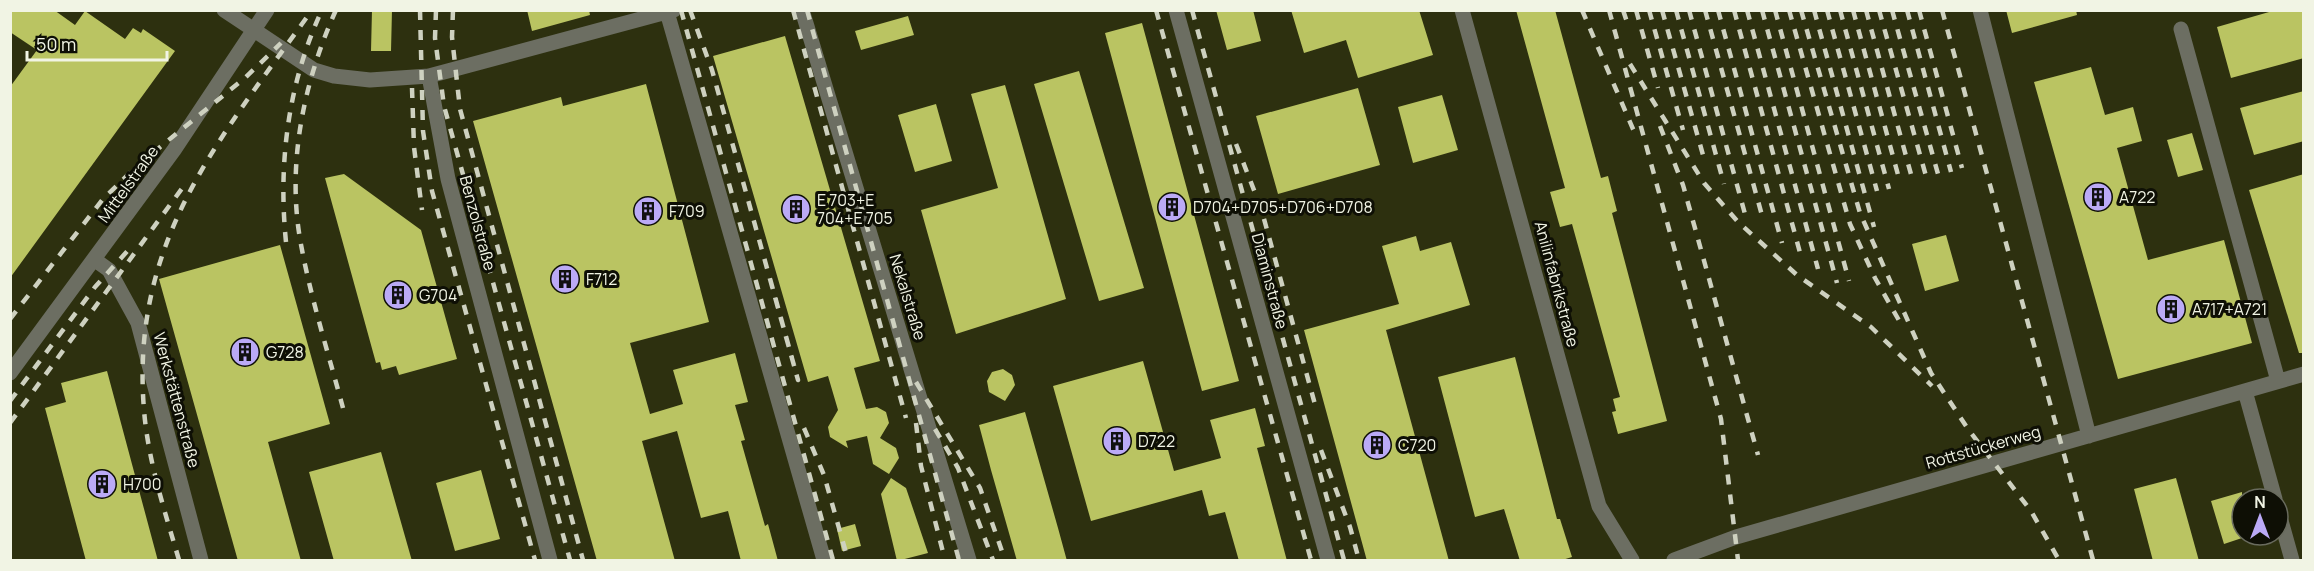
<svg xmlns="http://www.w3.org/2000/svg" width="2314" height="571" font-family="Manrope,sans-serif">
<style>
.built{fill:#2d300f;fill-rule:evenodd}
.building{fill:#bac462}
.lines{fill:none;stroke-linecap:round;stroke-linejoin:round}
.minor{stroke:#6c6e62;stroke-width:15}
.rail{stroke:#ced1c0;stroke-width:4.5;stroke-dasharray:10 10;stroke-linecap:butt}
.labels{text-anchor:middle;stroke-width:6;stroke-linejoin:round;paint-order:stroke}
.street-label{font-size:16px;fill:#f1f4e4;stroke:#0e0f05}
.poi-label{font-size:16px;fill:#f1f4e4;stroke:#0e0f05;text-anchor:start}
</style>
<rect width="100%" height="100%" fill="#25270e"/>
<path class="built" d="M 10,11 L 2303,11 L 2303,560 L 11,560 ZM 2242,499 L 2278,499 L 2278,535 L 2242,535 Z"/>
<path class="building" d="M 10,10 L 54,10 L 75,25 L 85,11 L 125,39 L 133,28 L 141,33 L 143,29 L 175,51 L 10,278 L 10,87 L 37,50 L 10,32 Z
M 372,10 L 392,10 L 391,51 L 371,51 Z
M 527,10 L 589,10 L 590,15 L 532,31 Z
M 1216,10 L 1253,10 L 1261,41 L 1227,50 Z
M 1291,10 L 1419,10 L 1433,55 L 1358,78 L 1346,40 L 1304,53 Z
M 1516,10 L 1555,10 L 1601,178 L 1608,176 L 1617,211 L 1612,213 L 1667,421 L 1618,434 L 1612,412 L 1616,411 L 1613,399 L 1620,397 L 1572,224 L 1560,227 L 1550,192 L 1565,188 Z
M 2006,10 L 2076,10 L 2077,15 L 2012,33 Z
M 2276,10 L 2304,10 L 2304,58 L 2231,78 L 2217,27 Z
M 908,16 L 914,35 L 861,50 L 855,31 Z
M 1142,23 L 1239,381 L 1202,391 L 1105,33 Z
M 785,36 L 880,361 L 854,368 L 866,409 L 877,407 L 886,412 L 889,423 L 880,438 L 896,448 L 899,458 L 889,474 L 873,464 L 867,436 L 846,441 L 848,448 L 830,437 L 828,427 L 838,410 L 828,376 L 808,382 L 713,56 Z
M 2091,67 L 2105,115 L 2133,107 L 2142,141 L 2117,148 L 2148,260 L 2224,240 L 2252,343 L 2118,379 L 2034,82 Z
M 1079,71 L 1144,288 L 1099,301 L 1034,84 Z
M 646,84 L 709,322 L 630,343 L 650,414 L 683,404 L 673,370 L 735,353 L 748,402 L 735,405 L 745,440 L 741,441 L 765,526 L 768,524 L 778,561 L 741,561 L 728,511 L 701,518 L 677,431 L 642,441 L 675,561 L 597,561 L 473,121 L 561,97 L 563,106 Z
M 1005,85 L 1066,299 L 956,334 L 921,210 L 998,188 L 971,94 Z
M 1358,88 L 1380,165 L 1278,194 L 1256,116 Z
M 2304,91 L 2304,141 L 2254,155 L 2240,108 Z
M 1442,95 L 1458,150 L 1413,163 L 1398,107 Z
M 936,104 L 952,161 L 915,172 L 898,115 Z
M 2192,133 L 2203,170 L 2178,177 L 2167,140 Z
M 344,174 L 421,230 L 457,359 L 399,375 L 396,366 L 382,370 L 380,362 L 376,363 L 325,178 Z
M 2304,174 L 2304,353 L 2299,353 L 2249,190 Z
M 1946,235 L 1959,281 L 1925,291 L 1912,244 Z
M 1416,236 L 1420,251 L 1451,242 L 1470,305 L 1386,330 L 1449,561 L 1367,561 L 1304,330 L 1399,304 L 1382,246 Z
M 280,245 L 330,424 L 268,442 L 301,561 L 238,561 L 159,279 Z
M 1515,357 L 1557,519 L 1560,519 L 1572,557 L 1559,561 L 1520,561 L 1504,509 L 1475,517 L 1438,377 Z
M 1143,361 L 1174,471 L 1221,458 L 1210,420 L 1255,408 L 1265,446 L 1257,448 L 1287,561 L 1239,561 L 1225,512 L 1209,516 L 1202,490 L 1091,521 L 1053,386 Z
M 1003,369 L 1012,375 L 1015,385 L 1005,401 L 989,392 L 987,381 L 992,372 Z
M 107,371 L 158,561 L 86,561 L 45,408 L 66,402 L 61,383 Z
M 1025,412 L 1058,528 L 1067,561 L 1017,561 L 991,470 L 979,425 Z
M 381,452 L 412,561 L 334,561 L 309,472 Z
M 481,470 L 500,539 L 455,551 L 436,483 Z
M 891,478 L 906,488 L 928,553 L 897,561 L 881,494 Z
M 2176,478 L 2199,561 L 2153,561 L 2134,489 Z
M 2242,492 L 2242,538 L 2224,544 L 2211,501 Z
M 855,524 L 861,546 L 842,551 L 837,529 Z"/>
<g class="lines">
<path class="minor" d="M 224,10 L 314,70 L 334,76 L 370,80 L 429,76 L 674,10
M 802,10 L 969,560
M 1176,10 L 1328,560
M 1462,10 L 1599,506 L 1632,560
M 1980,10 L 2089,436
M 667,12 L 824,560
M 2181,29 L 2278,381
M 429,76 L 448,179 L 550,560
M 95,260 L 109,270 L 138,323 L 201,560
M 10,373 L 174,150 L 267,10
M 2245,391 L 2275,499
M 2278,510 L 2292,560
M 1674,560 L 1736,537 L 2304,374"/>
<path class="rail" d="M 336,10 C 304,81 287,162 300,239 C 310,296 328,352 343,408
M 420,10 L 423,131 L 432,191 L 535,560
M 436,10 L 435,38 L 444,106 L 570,560
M 453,10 L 452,37 L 460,109 L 583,560
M 681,10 L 833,560
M 690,10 L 712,70 L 798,380 L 769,275
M 793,10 L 906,418
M 807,10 L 959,560
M 1156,10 L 1311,560
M 1192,10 L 1344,560
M 1582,10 L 1636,136
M 1609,10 L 1721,419 L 1738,560
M 1623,10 L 1628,25
M 1636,10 L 1658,88
M 1649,10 L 1683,130
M 1662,10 L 1705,162
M 1676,10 L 1724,184
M 1689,10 L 1745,214
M 1705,10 L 1763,219
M 1718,10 L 1782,243
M 1734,10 L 1802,260
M 1747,10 L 1818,269
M 1762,10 L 1837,283
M 1775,10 L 1849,281
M 1789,10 L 1850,224 L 1875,278 L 1901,324
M 1801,10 L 1860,213 L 1931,373 L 1968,429 L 2031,511 L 2059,560
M 1814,10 L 1874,227
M 1827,10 L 1877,191
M 1840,10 L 1889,189
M 1853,10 L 1900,182
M 1866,10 L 1912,178
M 1879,10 L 1926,176
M 1892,10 L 1938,174
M 1907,10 L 1951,172
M 1919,10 L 1962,168
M 1942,10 L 2093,560
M 1630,64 L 1704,183 L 1738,222 L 1797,275 L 1871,327 L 1932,386
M 412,88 L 414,147 L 422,210
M 1660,126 L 1683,185 L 1758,455
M 1236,144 L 1261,208 L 1316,408
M 286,242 C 278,163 288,83 322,10
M 10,319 L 103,199 L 138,165 L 246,77 L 281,43
M 916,382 L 980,488 L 1005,560
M 10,401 L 95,287 L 131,247
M 10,423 L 186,183
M 916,423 L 921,466 L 945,560
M 804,428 L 824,475 L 848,560
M 935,429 L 958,468 L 993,560
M 1321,450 L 1350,527 L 1359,560
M 179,560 C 165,512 148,461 144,410 C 130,240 220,139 312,10"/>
</g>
<defs>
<g id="building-disc" transform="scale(1.5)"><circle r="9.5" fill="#bbaaf6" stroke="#0e0f05"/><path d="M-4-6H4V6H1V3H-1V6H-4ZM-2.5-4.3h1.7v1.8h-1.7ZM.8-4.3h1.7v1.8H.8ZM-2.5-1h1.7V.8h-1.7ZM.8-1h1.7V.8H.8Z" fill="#111"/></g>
</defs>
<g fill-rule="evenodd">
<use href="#building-disc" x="2098" y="197"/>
<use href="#building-disc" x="1172" y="207"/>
<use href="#building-disc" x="796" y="209"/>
<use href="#building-disc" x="648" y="211"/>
<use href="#building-disc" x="565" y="279"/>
<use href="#building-disc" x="398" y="295"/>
<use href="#building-disc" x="2171" y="309"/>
<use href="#building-disc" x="245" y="352"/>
<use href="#building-disc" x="1117" y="441"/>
<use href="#building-disc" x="1377" y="445"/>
<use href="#building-disc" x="102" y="484"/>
</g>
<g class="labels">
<g class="street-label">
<text transform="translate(128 184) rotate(-54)" y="6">Mittelstraße</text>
<text transform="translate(478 223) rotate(75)" y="6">Benzolstraße</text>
<text transform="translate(1270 281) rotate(75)" y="6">Diaminstraße</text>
<text transform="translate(1557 284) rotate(75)" y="6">Anilinfabrikstraße</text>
<text transform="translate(908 297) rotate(73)" y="6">Nekalstraße</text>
<text transform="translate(177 400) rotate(75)" y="6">Werkstättenstraße</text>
<text transform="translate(1983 447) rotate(-16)" y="6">Rottstückerweg</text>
</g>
<g class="poi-label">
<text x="2119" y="203">A722</text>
<text x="817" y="206">E 703+E<tspan x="817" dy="18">704+E 705</tspan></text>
<text x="1193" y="213">D704+D705+D706+D708</text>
<text x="669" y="217">F709</text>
<text x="586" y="285">F712</text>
<text x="419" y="301">G704</text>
<text x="2192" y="315">A717+A721</text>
<text x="266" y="358">G728</text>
<text x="1138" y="447">D722</text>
<text x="1398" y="451">C720</text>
<text x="123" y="490">H700</text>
</g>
</g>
<rect width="2314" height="571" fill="none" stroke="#f1f4e4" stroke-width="24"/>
<g transform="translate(2260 517)"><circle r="28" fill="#0e0f05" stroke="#696b5e" stroke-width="1.5"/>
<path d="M0-4.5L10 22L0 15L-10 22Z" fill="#bbaaf6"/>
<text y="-9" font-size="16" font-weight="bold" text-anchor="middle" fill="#f1f4e4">N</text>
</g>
<path d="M27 51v9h140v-9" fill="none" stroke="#f1f4e4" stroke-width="3"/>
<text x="36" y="51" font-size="18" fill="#f1f4e4" stroke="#0e0f05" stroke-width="4.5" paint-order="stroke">50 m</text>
</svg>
